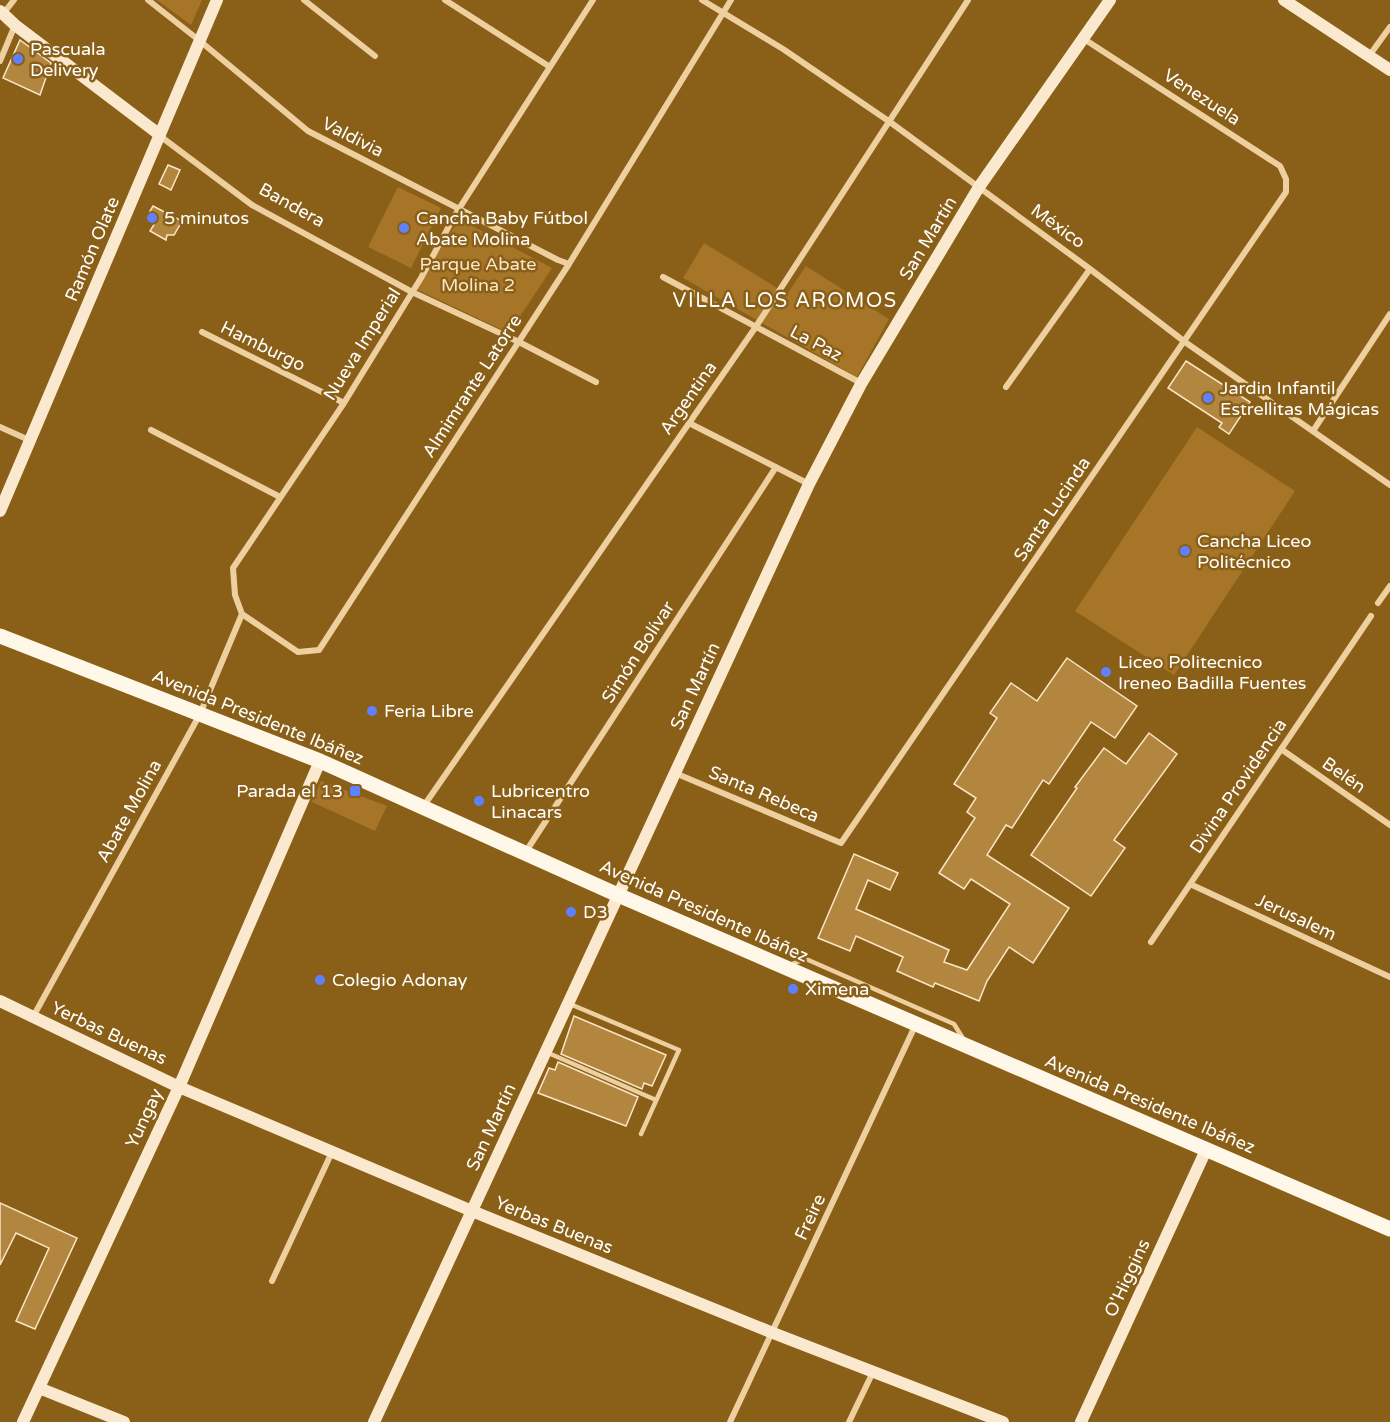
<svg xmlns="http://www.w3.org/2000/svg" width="1390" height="1422" font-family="'Varela Round',sans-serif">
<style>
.green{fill:#a77527}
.building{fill:#b38640;stroke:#fae6c6;stroke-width:1.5}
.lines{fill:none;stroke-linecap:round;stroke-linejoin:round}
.lane{stroke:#eed0a0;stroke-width:4.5}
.street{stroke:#eed0a0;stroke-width:6}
.secondary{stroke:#fae9ce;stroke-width:12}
.primary{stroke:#fff7e8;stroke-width:15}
.poi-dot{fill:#5e82ff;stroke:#8a5f17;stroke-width:2}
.labels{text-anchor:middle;stroke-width:5;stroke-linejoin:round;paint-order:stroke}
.poi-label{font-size:18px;fill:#fff;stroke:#8a5f17;text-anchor:start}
.street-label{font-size:18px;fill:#fff;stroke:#8a5f17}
.park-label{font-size:18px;fill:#fae6c6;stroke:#8a5f17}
.neighbourhood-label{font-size:20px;letter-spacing:1.5px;fill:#fff;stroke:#8a5f17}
</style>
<rect width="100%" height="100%" fill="#8a5f17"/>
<path class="green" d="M 157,0 L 202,0 L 191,25 Z
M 398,187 L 441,208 L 411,268 L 368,247 Z
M 459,219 L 552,268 L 509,333 L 416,289 Z
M 704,243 L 787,294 L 806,266 L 889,319 L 857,377 L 683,278 Z
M 1197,427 L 1295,491 L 1174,675 L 1075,611 Z
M 321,781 L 387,806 L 375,831 L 312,802 Z"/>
<path class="building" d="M 20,40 L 51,63 L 40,95 L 3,78 Z
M 168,165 L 180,170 L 171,190 L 159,184 Z
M 153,206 L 182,221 L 174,235 L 167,235 L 166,240 L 150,231 L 155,223 L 146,218 Z
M 1186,361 L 1250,402 L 1229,434 L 1219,427 L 1222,423 L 1168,388 Z
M 1067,658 L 1137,706 L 1115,738 L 1091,722 L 1049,784 L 1043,780 L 1012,828 L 1006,825 L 987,855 L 1069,908 L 1033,963 L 1009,947 L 987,981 L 979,1001 L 935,983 L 933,987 L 897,971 L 903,957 L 856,936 L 850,951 L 818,938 L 854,854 L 898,873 L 890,890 L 868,880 L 856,909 L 949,950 L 944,962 L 967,970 L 1010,904 L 971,879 L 964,889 L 939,873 L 975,818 L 967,812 L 976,798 L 954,784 L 997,718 L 990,713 L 1011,683 L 1037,701 Z
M 1149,733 L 1177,754 L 1114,840 L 1125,848 L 1091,896 L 1031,855 L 1077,788 L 1075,787 L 1104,748 L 1126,764 Z
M 574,1016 L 666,1055 L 652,1086 L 644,1083 L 642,1089 L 561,1054 Z
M 558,1062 L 638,1097 L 626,1126 L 538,1093 L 549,1068 L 555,1070 Z
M 0,1203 L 77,1238 L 35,1329 L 16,1321 L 49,1248 L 16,1233 L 0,1265 Z"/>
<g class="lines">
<path class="lane" d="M 789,965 L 806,959 L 954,1024 L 964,1040
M 570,1004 L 679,1050 L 641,1134
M 546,1052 L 656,1100"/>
<path class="street" d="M 148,0 L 200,41 L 308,131 L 558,260 L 569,264
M 304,0 L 375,56
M 445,0 L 550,67
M 702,0 L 783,49 L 890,122 L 1090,269 L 1185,342 L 1390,485
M 3,14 L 14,0
M 1369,56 L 1390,27
M 0,61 L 15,25
M 160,136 L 252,205 L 412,292 L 519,342 L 596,382
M 663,277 L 861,383
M 202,332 L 344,403
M 1006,387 L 1090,269
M 689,423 L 809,484
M 0,427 L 29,440
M 151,430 L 280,497
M 1313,431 L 1390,314
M 1378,603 L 1390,586
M 242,614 L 298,652 L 319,650 L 569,264 L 731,0
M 242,614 L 235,595 L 233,568 L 344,403 L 421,278 L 455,215 L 593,0
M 1281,749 L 1390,825
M 675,773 L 841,843 L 1286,192 L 1286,179 L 1280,166 L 1084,39
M 423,807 L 755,328 L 968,0
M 525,853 L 776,467
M 1190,884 L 1390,977
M 1151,942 L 1371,616
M 33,1017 L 200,714 L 242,614
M 272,1281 L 332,1152
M 730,1422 L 915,1026
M 849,1422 L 873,1372"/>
<path class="secondary" d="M 1284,0 L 1390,70
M 0,11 L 15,25 L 160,135
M 0,511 L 217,0
M 0,1001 L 179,1087 L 472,1211 L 773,1333 L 1003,1422
M 39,1388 L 124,1422
M 23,1422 L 179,1087 L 320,761
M 374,1422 L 809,484 L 861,384 L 979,187 L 1110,0
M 1081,1422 L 1206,1150"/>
<path class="primary" d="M 0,636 L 320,761 L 618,895 L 1390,1229"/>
</g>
<g class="poi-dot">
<circle cx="18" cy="59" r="6"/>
<circle cx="152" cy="218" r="6"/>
<circle cx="404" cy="228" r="6"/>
<circle cx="1208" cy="398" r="6"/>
<circle cx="1185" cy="551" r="6"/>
<circle cx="1106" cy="672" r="6"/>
<circle cx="372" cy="711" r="6"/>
<rect x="349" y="785" width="12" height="12" rx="3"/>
<circle cx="479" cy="801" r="6"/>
<circle cx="571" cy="912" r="6"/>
<circle cx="320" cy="980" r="6"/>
<circle cx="793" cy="989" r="6"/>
</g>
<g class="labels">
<g class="poi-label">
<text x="30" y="55">Pascuala<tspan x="30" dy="21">Delivery</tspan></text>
<text x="164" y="224">5 minutos</text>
<text x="416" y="224">Cancha Baby Fútbol<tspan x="416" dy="21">Abate Molina</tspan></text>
<text x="1220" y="394">Jardin Infantil<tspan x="1220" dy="21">Estrellitas Mágicas</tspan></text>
<text x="1197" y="547">Cancha Liceo<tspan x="1197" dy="21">Politécnico</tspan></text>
<text x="1118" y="668">Liceo Politecnico<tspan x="1118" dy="21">Ireneo Badilla Fuentes</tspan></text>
<text x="384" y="717">Feria Libre</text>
<text x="343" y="797" text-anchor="end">Parada el 13</text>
<text x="491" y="797">Lubricentro<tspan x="491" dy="21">Linacars</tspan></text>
<text x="583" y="918">D3</text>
<text x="332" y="986">Colegio Adonay</text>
<text x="805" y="995">Ximena</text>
</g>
<g class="street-label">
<text transform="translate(1202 97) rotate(33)" y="6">Venezuela</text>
<text transform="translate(353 137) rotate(27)" y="6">Valdivia</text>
<text transform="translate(292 205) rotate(29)" y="6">Bandera</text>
<text transform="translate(1058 226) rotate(36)" y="6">México</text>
<text transform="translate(928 238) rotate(-59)" y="6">San Martín</text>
<text transform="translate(92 249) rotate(-67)" y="6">Ramón Olate</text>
<text transform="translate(816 343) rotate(28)" y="6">La Paz</text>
<text transform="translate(362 344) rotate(-58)" y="6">Nueva Imperial</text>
<text transform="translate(263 346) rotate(26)" y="6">Hamburgo</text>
<text transform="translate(472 386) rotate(-57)" y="6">Almimrante Latorre</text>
<text transform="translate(688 398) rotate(-55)" y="6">Argentina</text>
<text transform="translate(1052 509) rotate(-56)" y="6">Santa Lucinda</text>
<text transform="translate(638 652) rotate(-57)" y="6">Simón Bolívar</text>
<text transform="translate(695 686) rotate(-65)" y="6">San Martín</text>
<text transform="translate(258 717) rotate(22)" y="6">Avenida Presidente Ibáñez</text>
<text transform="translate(1344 775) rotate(35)" y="6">Belén</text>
<text transform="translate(1238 786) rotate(-56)" y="6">Divina Providencia</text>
<text transform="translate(764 794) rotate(23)" y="6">Santa Rebeca</text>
<text transform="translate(129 811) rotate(-61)" y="6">Abate Molina</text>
<text transform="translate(704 911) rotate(24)" y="6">Avenida Presidente Ibáñez</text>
<text transform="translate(1296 917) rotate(25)" y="6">Jerusalem</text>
<text transform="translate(109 1033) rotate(25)" y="6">Yerbas Buenas</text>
<text transform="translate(1150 1104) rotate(23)" y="6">Avenida Presidente Ibáñez</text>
<text transform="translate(144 1118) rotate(-65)" y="6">Yungay</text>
<text transform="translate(491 1127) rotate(-65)" y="6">San Martín</text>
<text transform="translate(810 1217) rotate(-65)" y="6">Freire</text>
<text transform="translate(554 1225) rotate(22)" y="6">Yerbas Buenas</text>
<text transform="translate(1127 1278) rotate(-65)" y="6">O'Higgins</text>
</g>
<g class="park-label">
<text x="478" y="270">Parque Abate<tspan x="478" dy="21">Molina 2</tspan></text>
</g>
<g class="neighbourhood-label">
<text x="785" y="307">VILLA LOS AROMOS</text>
</g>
</g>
</svg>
